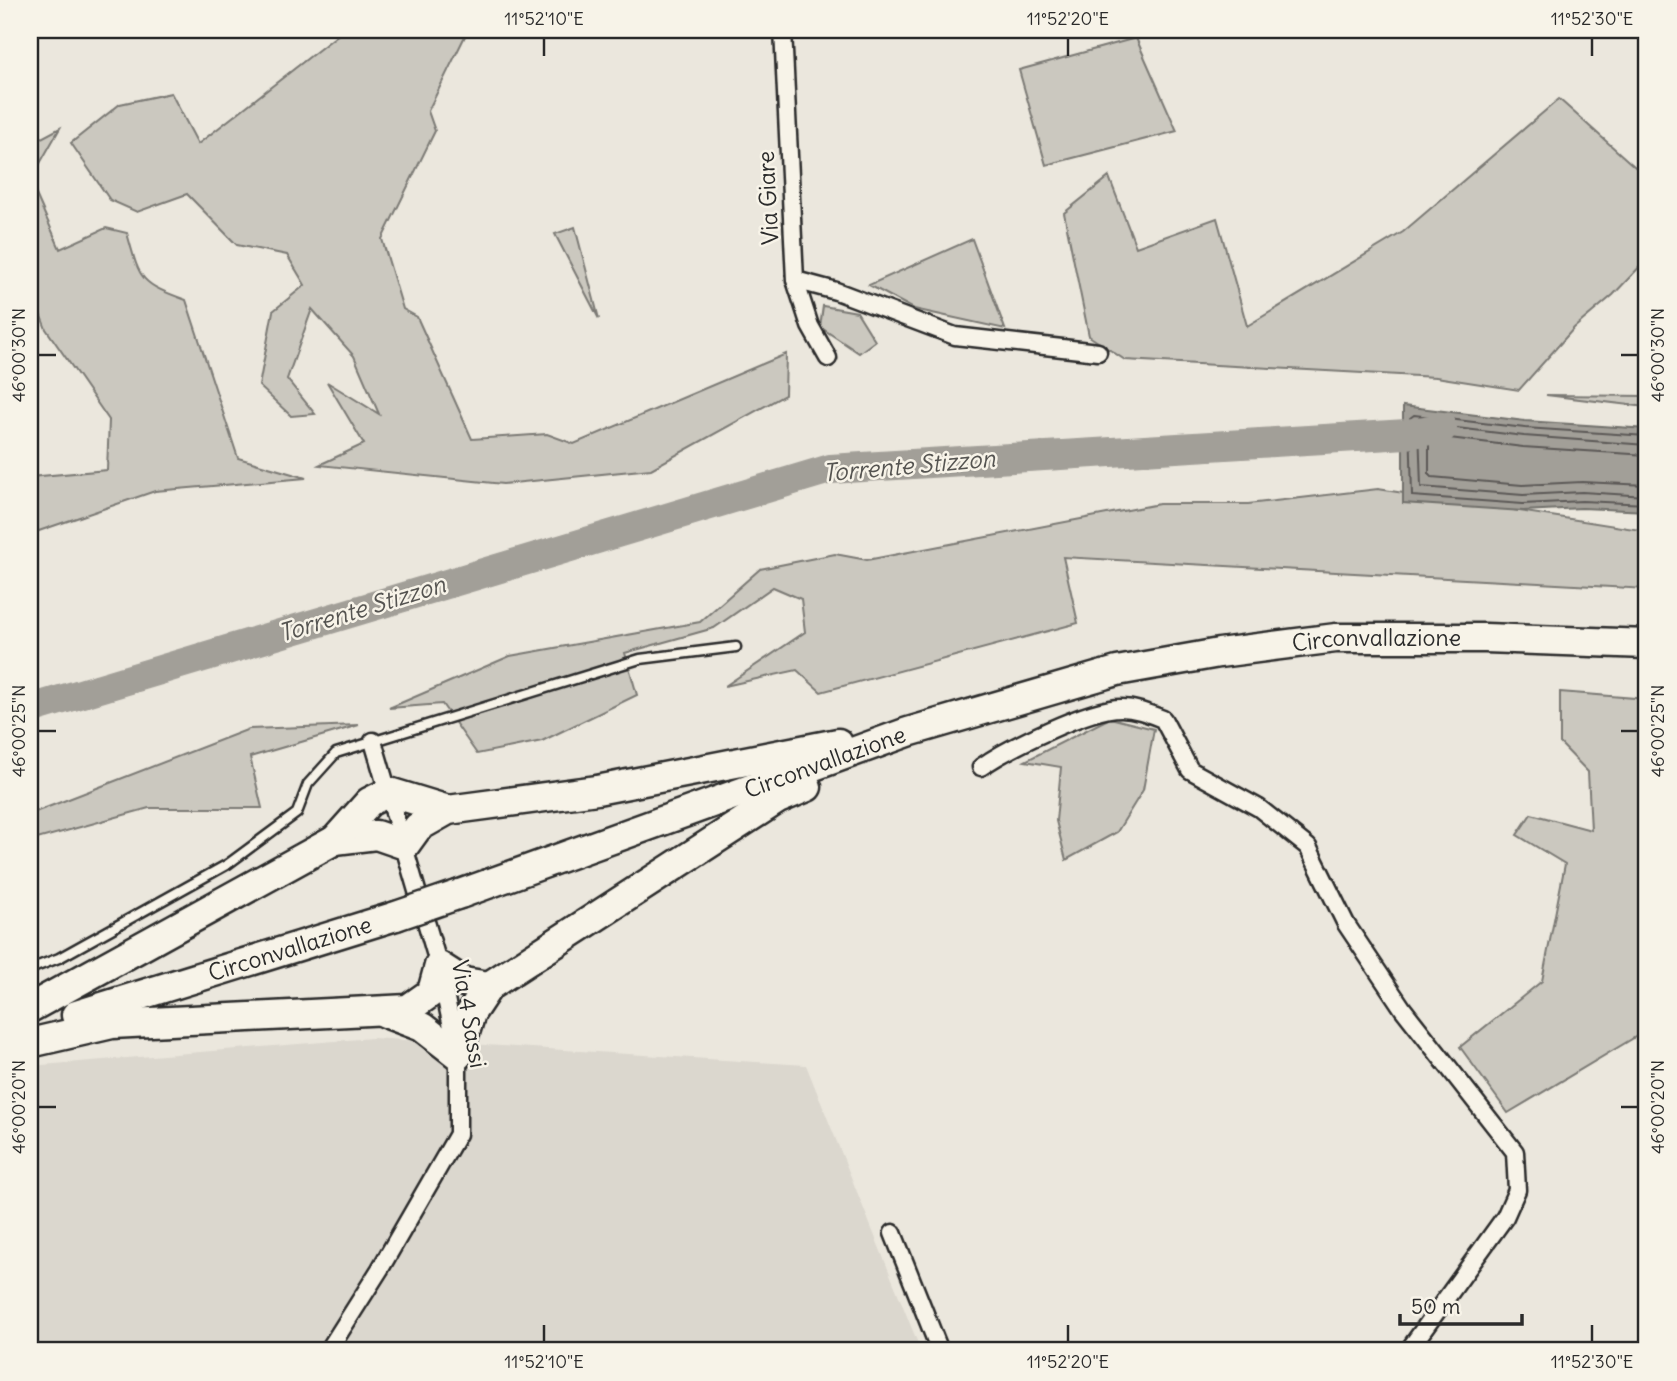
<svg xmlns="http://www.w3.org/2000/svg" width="1677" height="1381" font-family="Delius,sans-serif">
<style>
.built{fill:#dbd7ce}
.green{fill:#cbc8bf;stroke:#7b7a75;stroke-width:2}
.water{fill:#a29f98;stroke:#72716c;stroke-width:2}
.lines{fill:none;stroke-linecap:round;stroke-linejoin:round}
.shore{stroke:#5b5957;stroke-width:2}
.river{stroke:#a29f98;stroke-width:30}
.lane-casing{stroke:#2b2b2b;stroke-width:13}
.street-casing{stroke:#2b2b2b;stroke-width:21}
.highway-casing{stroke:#2b2b2b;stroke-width:33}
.lane{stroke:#f7f3e8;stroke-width:8}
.street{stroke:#f7f3e8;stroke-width:16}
.highway{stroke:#f7f3e8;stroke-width:28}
.highway-bridge-casing{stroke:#2b2b2b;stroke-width:33;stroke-linecap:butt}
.highway-bridge{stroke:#f7f3e8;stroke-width:28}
.ticks{fill:none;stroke:#2b2b2b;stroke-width:2.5}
.labels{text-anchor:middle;stroke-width:5;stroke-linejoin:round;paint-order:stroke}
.street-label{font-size:23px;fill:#2b2b2b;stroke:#f7f3e8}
.water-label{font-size:24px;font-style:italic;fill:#555451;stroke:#f7f3e8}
.neatline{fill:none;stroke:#2b2b2b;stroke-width:2.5}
.ticks-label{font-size:18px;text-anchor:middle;fill:#2b2b2b}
</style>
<rect width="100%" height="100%" fill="#ebe7dd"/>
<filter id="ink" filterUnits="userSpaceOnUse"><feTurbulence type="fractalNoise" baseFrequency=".0143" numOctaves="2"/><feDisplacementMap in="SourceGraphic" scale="14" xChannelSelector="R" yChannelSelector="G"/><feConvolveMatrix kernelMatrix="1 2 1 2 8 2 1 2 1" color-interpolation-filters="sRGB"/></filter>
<g filter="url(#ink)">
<path class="built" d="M 372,1038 L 806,1065 L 921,1351 L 30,1351 L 30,1066 Z"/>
<path class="green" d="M 344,30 L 468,30 L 428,111 L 435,131 L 382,239 L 403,309 L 417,317 L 472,439 L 547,434 L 574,444 L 786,354 L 785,395 L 651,469 L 503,484 L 319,465 L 364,444 L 327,382 L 379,414 L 354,356 L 312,309 L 287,379 L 315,414 L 291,416 L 259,386 L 273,311 L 305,285 L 287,255 L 237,245 L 187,194 L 137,212 L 110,200 L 71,143 L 120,104 L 171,93 L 198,144 Z
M 1136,38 L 1177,131 L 1046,165 L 1019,70 Z
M 1559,99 L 1635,167 L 1647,158 L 1647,259 L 1613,295 L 1574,328 L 1519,390 L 1436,377 L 1125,360 L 1089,336 L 1064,213 L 1109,177 L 1136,247 L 1217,218 L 1247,326 L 1403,232 Z
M 60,128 L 30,181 L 30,144 Z
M 30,181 L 60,249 L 106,228 L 127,233 C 140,280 139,283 186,300 L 238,458 L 306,478 L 155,491 L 30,534 L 30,477 L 107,470 L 109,420 L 46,329 L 30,288 Z
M 575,227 L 599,319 L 555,234 Z
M 972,239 L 1005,329 L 914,309 L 869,285 Z
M 823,306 L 857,312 L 875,341 L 859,353 L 820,327 Z
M 1546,395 L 1647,396 L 1647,407 Z
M 1378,489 L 1647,531 L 1647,589 L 1063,557 L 1078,623 L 821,692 L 797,670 L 725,686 L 805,632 L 801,599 L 773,587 L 714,628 L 625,653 L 637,695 L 542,741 L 477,754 L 442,704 L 389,708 L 510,656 L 700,622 L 760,569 L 835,554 L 867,560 L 1159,504 L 1248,504 Z
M 1560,692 L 1647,699 L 1647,964 L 1641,966 L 1647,993 L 1647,1030 L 1508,1113 L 1460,1047 L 1542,981 L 1565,864 L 1517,835 L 1531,814 L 1591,830 L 1588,772 L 1560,743 Z
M 1110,718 L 1154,729 L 1143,790 L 1117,832 L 1066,860 L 1056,821 L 1061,767 L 1025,761 Z
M 359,725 L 250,757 L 262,808 L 149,808 L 30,841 L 30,814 L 249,729 Z"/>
<path class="water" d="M 1403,406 L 1525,421 L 1647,429 L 1647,511 L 1582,508 L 1523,511 L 1403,503 Z"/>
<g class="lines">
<path class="shore" d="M 1647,436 L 1525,428 L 1414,415 L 1410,418 L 1412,496 L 1523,504 L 1582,501 L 1647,504
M 1647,445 L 1524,436 L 1423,424 L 1419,427 L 1421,487 L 1523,495 L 1582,492 L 1647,496
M 1647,455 L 1523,447 L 1433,436 L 1429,439 L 1429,474 L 1432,477 L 1522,485 L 1582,482 L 1647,485"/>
<path class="river" d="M 30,709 L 830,469 L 1407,434 L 1442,428"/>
<g class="lane-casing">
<path id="lane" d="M 30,969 L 59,958 L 228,864 L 297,813 L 308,784 L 336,753 L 640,659 L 736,647"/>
</g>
<g class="street-casing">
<path id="street" d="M 783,30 L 795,280 L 810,326 L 828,358
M 795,280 L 836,291 L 955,336 L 1098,352
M 981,767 C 1008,748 1089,708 1121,708 C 1136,708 1150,714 1163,719 L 1190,770 L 1259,808 L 1308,847 L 1346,924 L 1403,1009 L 1515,1152 L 1517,1190 L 1505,1217 L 1408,1351
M 893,1233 L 940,1351
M 328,1351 L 380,1269 L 458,1134 L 458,1055 L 439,966 L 373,741"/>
</g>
<g class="highway-casing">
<g id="highway">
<path d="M 335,840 L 376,835 L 405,845 L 418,827 L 448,810 L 597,790 L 838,743"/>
<path id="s1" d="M 460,894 L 908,732 L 1117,671 L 1219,653 L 1336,638 L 1485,638 L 1647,644"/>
<path d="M 30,1008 L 335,840 L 369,802 L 389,792 L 448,810"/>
<path d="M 385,1013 L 422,1027 L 458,1055 L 471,1013 L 489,986 L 778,799 L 807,787"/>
<path id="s2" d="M 76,1015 L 396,916"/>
<path d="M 30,1043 L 112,1024 L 408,1009 L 432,992 L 439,966 L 464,982 L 489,986"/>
</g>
</g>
<use href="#lane" class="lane"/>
<use href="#street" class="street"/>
<use href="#highway" class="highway"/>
<g class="highway-bridge-casing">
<path id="highway-bridge" d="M 396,916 L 460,894"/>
</g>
<use href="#highway-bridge" class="highway-bridge"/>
</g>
</g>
<path class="ticks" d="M 544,38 L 544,56M 1068,38 L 1068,56M 1592,38 L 1592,56M 38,355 L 56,355M 1621,355 L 1638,355M 38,731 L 56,731M 1621,731 L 1638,731M 38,1107 L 56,1107M 1621,1107 L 1638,1107M 544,1325 L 544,1342M 1068,1325 L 1068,1342M 1592,1325 L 1592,1342"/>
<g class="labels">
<g class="street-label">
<text transform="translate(768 198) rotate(-93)" y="8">Via Giare</text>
<text dy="8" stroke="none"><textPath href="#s1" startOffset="956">Circonvallazione</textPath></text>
<text dy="8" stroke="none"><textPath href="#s1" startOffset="388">Circonvallazione</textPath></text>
<text dy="8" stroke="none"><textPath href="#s2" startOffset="224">Circonvallazione</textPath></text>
<text transform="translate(469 1014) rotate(80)" y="8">Via 4 Sassi</text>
</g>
<g class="water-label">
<text transform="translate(909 466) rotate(-5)" y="8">Torrente Stizzon</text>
<text transform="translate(362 609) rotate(-17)" y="8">Torrente Stizzon</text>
</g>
</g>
<rect width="1677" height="1381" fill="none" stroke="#f7f3e8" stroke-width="77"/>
<path d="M1400 1314v10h122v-10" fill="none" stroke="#2b2b2b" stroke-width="3.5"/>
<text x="1411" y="1314" font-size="21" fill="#2b2b2b" stroke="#f7f3e8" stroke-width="5" paint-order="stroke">50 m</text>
<rect x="38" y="38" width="1600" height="1304" class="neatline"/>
<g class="ticks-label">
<text x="544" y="25">11°52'10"E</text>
<text x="1068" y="25">11°52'20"E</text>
<text x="1592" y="25">11°52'30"E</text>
<text transform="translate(19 355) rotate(-90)" y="6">46°00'30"N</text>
<text transform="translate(1658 355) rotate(-90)" y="6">46°00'30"N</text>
<text transform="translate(19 731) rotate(-90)" y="6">46°00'25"N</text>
<text transform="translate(1658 731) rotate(-90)" y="6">46°00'25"N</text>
<text transform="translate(19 1107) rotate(-90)" y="6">46°00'20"N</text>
<text transform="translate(1658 1107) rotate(-90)" y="6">46°00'20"N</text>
<text x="544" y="1368">11°52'10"E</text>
<text x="1068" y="1368">11°52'20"E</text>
<text x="1592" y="1368">11°52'30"E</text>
</g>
</svg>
